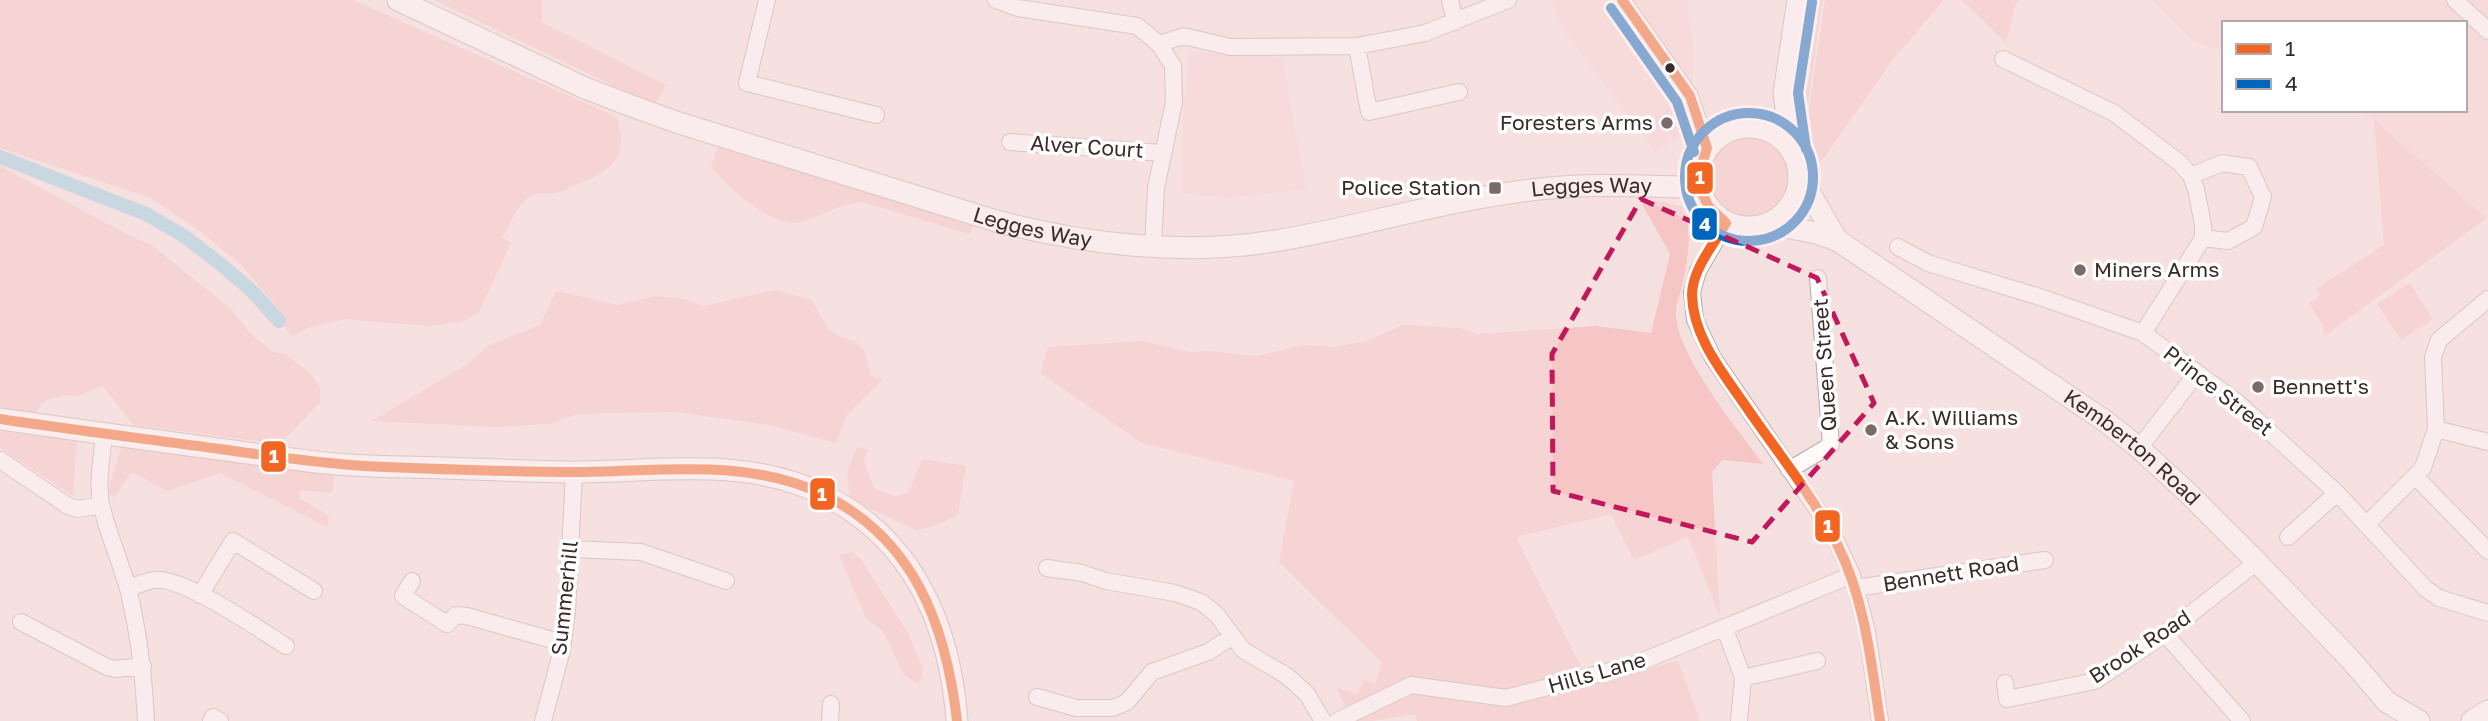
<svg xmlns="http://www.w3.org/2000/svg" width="2488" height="721" font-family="'Golos Text',sans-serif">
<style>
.built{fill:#f9d5d6}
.green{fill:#f6c5c6}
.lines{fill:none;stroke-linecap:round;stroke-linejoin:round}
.canal{stroke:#92cee1;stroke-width:14}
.street-casing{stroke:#b9a9a9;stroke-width:18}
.secondary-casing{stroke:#b9a9a9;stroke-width:23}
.street{stroke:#fefafa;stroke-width:16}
.secondary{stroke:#fefafa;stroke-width:21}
.bus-1-casing{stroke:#fff;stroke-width:16}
.bus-2-casing{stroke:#fff;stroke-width:16}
.bus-1{stroke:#f26522;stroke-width:10}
.bus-2{stroke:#0065bd;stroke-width:10}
.marked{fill:none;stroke:#c2185b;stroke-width:5;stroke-dasharray:14 9;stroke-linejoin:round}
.bus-dot{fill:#3a2b2b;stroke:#fff;stroke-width:2.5}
.poi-dot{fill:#7b6a6a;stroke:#fff;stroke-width:2.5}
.labels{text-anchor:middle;stroke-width:7;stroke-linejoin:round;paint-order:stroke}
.poi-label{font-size:21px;fill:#3a2b2b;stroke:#fff;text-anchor:start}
.street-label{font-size:21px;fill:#3a2b2b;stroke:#fff}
.line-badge{stroke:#fff;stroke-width:2.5}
.badge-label{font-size:19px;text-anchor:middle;font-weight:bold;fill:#fff}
</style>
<rect width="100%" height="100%" fill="#f5e0e0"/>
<path class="built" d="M 1552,0 L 1686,0 L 1695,55 L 1687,130 L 1656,153 L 1560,25 Z
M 2153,0 L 2488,0 L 2488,218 L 2374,120 L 2356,110 L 2465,110 L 2465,23 L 2224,23 L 2224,52 L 2194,41 Z
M 1189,52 L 1282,57 L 1306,189 L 1228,198 L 1182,193 L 1182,136 Z"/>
<path class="green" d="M 0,0 L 353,0 L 617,117 C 628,155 615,169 580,183 C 573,186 563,192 555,193 C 546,194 538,191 529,197 C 517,205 509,226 502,238 L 511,243 L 479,312 L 462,322 L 428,326 L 345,319 L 307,328 L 292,337 L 287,331 L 277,307 L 241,265 L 198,230 L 151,198 L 0,148 Z
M 434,0 L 542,0 L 542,22 L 666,85 L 654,105 Z
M 1809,0 L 1822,0 L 1807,112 L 1801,112 L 1794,75 Z
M 1825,0 L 1944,0 L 1894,58 L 1814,172 L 1808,114 Z
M 1962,0 L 2019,0 L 2015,6 L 2006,43 Z
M 2374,120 L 2487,218 L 2324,336 L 2323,325 L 2309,303 L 2320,296 L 2316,289 L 2384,245 Z
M1706 177a43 43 0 1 1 86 0a43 43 0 1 1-86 0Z
M 718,145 L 976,221 L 969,234 L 863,202 C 840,203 823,216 801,222 C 774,229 726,187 711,167 Z
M 0,166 L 123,232 L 153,246 L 232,310 L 251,334 L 273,352 L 285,354 L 311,374 L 320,388 L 320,403 L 280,444 L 133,425 L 103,386 L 77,396 L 64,395 L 45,401 L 34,413 L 0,407 Z
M 1661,201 L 1683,207 C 1693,232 1688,260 1682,286 C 1680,294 1676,304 1676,312 C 1675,354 1738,429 1763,464 L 1722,460 L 1712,472 L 1720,616 L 1688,537 L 1634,560 L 1611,514 L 1516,537 L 1589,683 L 1678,661 L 1700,721 L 1417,721 L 1415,714 L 1373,721 L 1353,721 L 1336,687 L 1358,694 L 1363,679 L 1375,684 L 1382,663 L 1279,562 L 1294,481 L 1142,443 L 1040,373 L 1048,347 L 1143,341 L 1189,352 L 1209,351 L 1256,356 L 1303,345 L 1335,347 L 1367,341 L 1403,325 L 1460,328 L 1477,334 L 1596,326 L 1651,333 L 1670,254 L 1642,204 Z
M 2410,283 L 2433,319 L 2401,340 L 2377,304 Z
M 775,290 L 812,300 L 828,329 L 841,337 L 858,343 L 864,351 L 871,375 L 882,380 L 847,415 L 836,443 L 770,425 L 675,412 L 577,414 L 550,424 L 495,427 L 372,421 L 468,364 L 489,345 L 540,325 L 556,291 L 618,305 L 655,296 L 685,299 L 703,306 Z
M 0,431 L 77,441 L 73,496 L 0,448 Z
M 122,445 L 335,474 L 332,493 L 301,490 L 299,498 L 329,516 L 327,527 L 220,473 L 168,491 L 131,472 L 114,498 L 108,491 Z
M 857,447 L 868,450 L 864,462 L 874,488 L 896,497 L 909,492 L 922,459 L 966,466 L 958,515 L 932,527 L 917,530 L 850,500 L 847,472 Z
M 853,552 L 863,562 L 908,633 L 923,669 L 919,685 L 904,675 L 883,631 L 866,618 L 839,555 Z"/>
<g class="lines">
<path class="canal" d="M 0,157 L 146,214 L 184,236 L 219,263 L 252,291 L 279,321"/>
<g class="street-casing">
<path id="street" d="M 767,0 L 747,83 L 876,115
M 996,0 L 1018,8 L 1137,26 L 1159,44 L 1173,66 L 1174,102 L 1156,188 L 1153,246
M 1450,0 L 1455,22
M 1622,0 L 1690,96 L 1707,148
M 2455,0 L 2488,31
M 1159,44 L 1184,36 L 1230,47 L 1357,46 L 1425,33 L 1508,0
M 1357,46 L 1369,112 L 1459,92
M 2003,59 L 2114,113 L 2180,163 L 2191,176 L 2196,189 L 2203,225 L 2203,238 L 2143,333
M 1010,142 L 1163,153
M 2191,176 L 2222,163 L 2249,167 L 2263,197 L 2254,227 L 2228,241 L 2203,238
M 1726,223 L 1698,271 L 1692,292 L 1695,320 L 1713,358 L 1817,509 L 1837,543 L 1852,575 L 1867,631 L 1880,721
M 1898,247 L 1928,263 L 2043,298 L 2143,333 L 2237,402 L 2337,493 L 2426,589 L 2439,598 L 2488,613
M 2436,429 L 2488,442
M 104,434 C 102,457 97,482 101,504 C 108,534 121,563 129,592 C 139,635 144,677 146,721
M 2139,448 L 2197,373
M 0,460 L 68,506 L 78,509 L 101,505
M 1789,470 L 1831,445 L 1818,278
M 2415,476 L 2488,551
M 2366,525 L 2423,468 L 2436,429 L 2433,357 L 2439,340 L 2488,299
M 2288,537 L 2337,493
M 572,549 L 641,552 L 726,581
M 1047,568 L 1082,573 L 1106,581 L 1175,593 L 1201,602 L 1217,615 L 1243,650 L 1287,676 L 1307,694 L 1323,721
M 412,581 L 403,596 L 447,624 L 456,615 L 467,616 L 563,643
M 1856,588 L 2045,560
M 128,589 C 136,586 145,581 154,580 C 183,576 258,629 286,646
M 200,595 L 233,541 L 314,591
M 21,622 L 107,667 L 115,669 L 143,666
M 1725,629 L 1743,678 L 1739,721
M 2165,634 L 2242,721
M 1743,678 L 1817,661
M 2005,683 L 2007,699 L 2095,681 L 2165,634 L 2257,562
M 1037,697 L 1076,708 L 1113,708 L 1127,702 L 1152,672 L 1208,652 L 1233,636
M 211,721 L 213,717 L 220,721
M 543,721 L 562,650 L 567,612 L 574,472
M 830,721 L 831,704
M 1337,721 L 1411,685 L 1506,698 L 1633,665 L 1852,575"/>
</g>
<g class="secondary-casing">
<g id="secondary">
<path id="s1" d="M 398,0 L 585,88 L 629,105 L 676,122 L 996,221 C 1084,244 1184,256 1275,241 C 1367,226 1457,196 1550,188 C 1599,183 1650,187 1699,187"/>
<circle cx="1749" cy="177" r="50"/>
<path d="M 1792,151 L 1784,93 L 1798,0"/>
<path d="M 1800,176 L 1837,240"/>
<path id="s2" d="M 1770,224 L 1816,233 L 1837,240 L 2105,421 L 2139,448 L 2187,492 L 2257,562 L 2350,659 L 2387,702 L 2419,721"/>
<path d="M 0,419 C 75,430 151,440 226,450 C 263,455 300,461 336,464 C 371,467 407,467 442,468 C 486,469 531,472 575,472 C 658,472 745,456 822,494 C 913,538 950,625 957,721"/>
<path d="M 2472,721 L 2488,711"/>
</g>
</g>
<use href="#street" class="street"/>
<use href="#secondary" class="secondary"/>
<g class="bus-1-casing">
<path id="bus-1" d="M 1622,0 L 1690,96 L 1707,148 L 1700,171 L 1700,190 L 1709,207 L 1726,223 C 1714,244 1692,270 1692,295 C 1693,338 1724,374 1747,408 C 1778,453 1814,497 1838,546 C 1865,601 1871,661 1880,721
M 0,419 C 73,430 147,439 220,449 C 268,456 316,463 364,466 C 434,469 505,472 575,472 C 657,472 745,457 822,494 C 914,538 946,625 957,721"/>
</g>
<g class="bus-2-casing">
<path id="bus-2" d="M 1611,8 L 1677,102 L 1694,152
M1685 177a64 64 0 1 1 128 0a64 64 0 1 1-128 0Z
M 1806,149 L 1798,93 L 1812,2"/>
</g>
<use href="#bus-1" class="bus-1"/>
<use href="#bus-2" class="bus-2"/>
</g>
<path d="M0 0H2488V721H0ZM 1641,199 L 1817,278 L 1874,403 L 1752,542 L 1553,491 L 1552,354 Z" fill="#f5e0e0" fill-opacity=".55" fill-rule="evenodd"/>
<path class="marked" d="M 1641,199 L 1817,278 L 1874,403 L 1752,542 L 1553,491 L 1552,354 Z"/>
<circle class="bus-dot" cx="1670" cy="68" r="6"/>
<g class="poi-dot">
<circle cx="1667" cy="123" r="7"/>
<rect x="1488" y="181" width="14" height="14" rx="3.5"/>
<circle cx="2080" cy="270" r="7"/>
<circle cx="2258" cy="387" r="7"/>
<circle cx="1871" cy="430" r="7"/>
</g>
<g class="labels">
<g class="poi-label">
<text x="1653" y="130" text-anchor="end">Foresters Arms</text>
<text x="1481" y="195" text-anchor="end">Police Station</text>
<text x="2094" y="277">Miners Arms</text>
<text x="2272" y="394">Bennett's</text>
<text x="1885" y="425">A.K. Williams<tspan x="1885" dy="24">&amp; Sons</tspan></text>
</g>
<g class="street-label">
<text transform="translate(1087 147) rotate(4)" y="7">Alver Court</text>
<text dy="7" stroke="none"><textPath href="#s1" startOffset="1242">Legges Way</textPath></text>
<text dy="7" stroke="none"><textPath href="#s1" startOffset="676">Legges Way</textPath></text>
<text transform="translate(1825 365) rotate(-94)" y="7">Queen Street</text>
<text transform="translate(2218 391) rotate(38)" y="7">Prince Street</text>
<text dy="7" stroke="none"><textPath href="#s2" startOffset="430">Kemberton Road</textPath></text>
<text transform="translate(1951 574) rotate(-9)" y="7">Bennett Road</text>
<text transform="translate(565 598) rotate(-84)" y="7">Summerhill</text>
<text transform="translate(2140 647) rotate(-33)" y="7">Brook Road</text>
<text transform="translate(1597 673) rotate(-16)" y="7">Hills Lane</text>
</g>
</g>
<g class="line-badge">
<rect x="1686" y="161" width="28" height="34" rx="7" fill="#f26522"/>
<rect x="1691" y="207" width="27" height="34" rx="7" fill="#0065bd"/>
<rect x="260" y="440" width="27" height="33" rx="7" fill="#f26522"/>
<rect x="809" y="477" width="27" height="34" rx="7" fill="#f26522"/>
<rect x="1814" y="509" width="27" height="34" rx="7" fill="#f26522"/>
</g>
<g class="badge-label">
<text x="1700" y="184">1</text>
<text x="1705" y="231">4</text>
<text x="274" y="463">1</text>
<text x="822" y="501">1</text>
<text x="1828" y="533">1</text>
</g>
<rect x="2222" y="21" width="245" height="91" fill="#ffffff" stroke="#b0aaaa" stroke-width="2"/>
<rect x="2236" y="44" width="35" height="10" fill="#f26522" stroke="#b0aaaa" stroke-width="2"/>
<text x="2285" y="56" font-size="21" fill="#3a2b2b">1</text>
<rect x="2236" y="79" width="35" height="10" fill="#0065bd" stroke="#b0aaaa" stroke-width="2"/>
<text x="2285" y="91" font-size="21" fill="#3a2b2b">4</text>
</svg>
